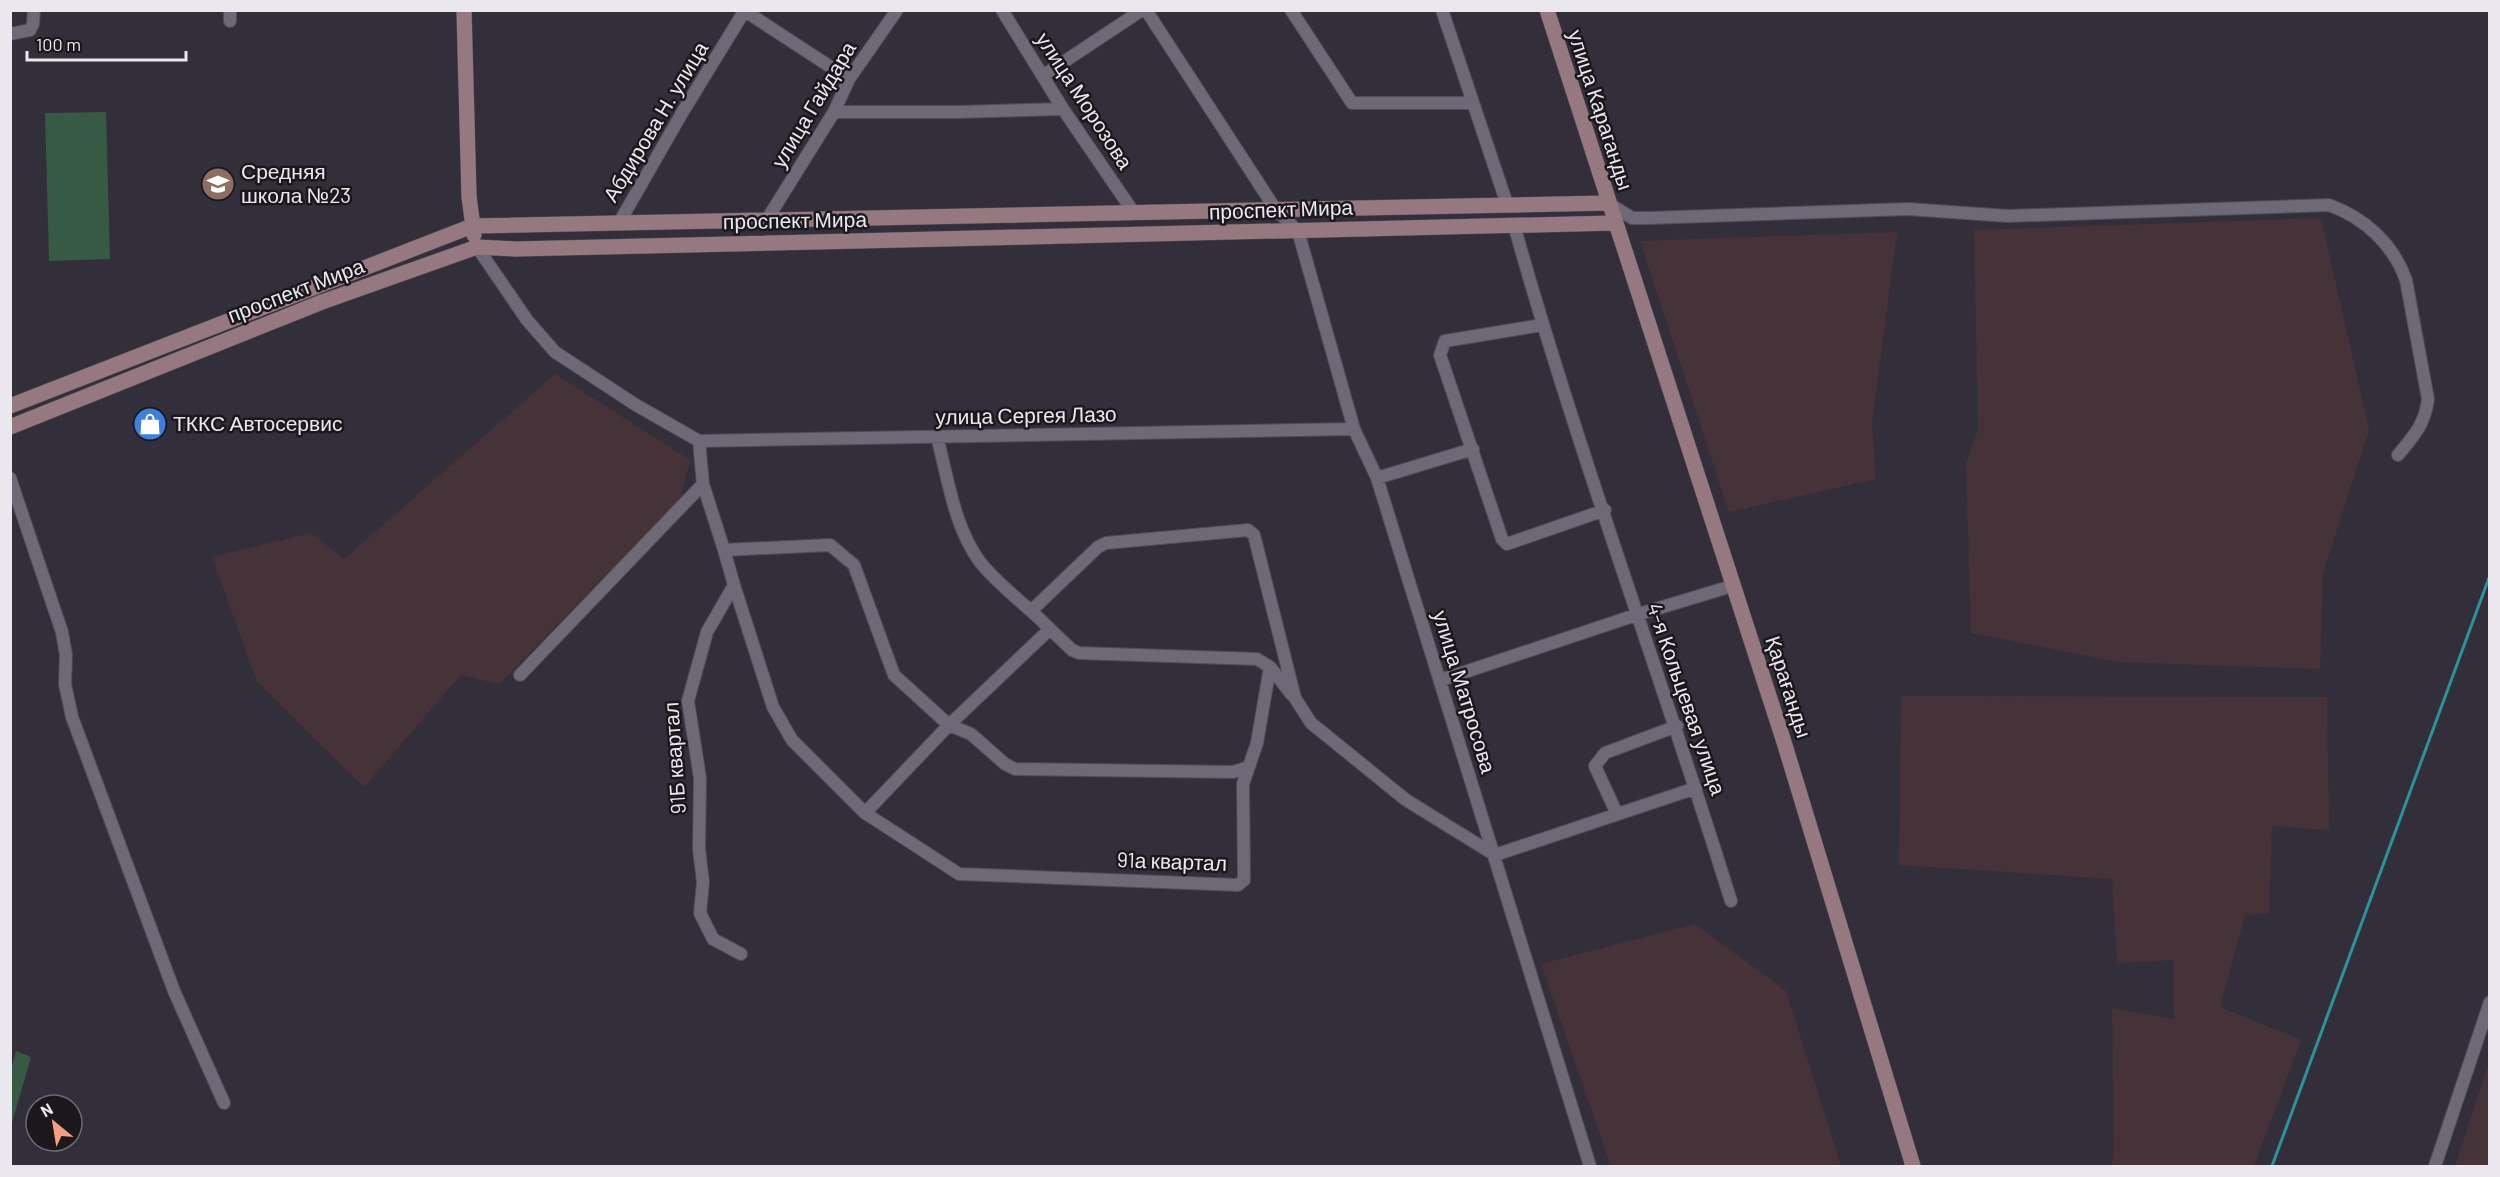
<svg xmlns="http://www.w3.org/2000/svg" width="2500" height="1177" font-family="Barlow,sans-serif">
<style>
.industrial{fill:#463239}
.green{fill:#365a43}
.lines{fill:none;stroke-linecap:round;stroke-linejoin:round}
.stream{stroke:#2c939c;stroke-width:3}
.street-casing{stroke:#514d57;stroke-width:14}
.secondary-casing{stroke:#514d57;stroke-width:16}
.street{stroke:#6d6976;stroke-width:12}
.secondary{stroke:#967980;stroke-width:15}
.labels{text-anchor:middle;stroke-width:5;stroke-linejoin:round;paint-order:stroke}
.street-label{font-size:21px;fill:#eae7ef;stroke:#1a181d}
.poi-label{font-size:21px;fill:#eae7ef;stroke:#1a181d;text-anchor:start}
</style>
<rect width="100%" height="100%" fill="#332f3a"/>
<path class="industrial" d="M 2321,218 L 2369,430 L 2323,573 L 2320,669 L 2119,662 L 1971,633 L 1966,463 L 1978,430 L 1974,230 Z
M 1897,232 L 1872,423 L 1876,479 L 1729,512 L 1640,241 Z
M 555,374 L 690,460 L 680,499 L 499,684 L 461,675 L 364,787 L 257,682 L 212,557 L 311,533 L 344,559 Z
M 1901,696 L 2327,697 L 2329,830 L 2272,826 L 2269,913 L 2245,915 L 2220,1007 L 2301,1040 L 2254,1166 L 2111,1166 L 2114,1156 L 2112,1008 L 2174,1019 L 2173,960 L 2117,963 L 2112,879 L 1899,865 Z
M 1695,924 L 1786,991 L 1841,1166 L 1611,1166 L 1541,964 Z
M 2489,1062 L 2489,1166 L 2455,1166 Z"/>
<path class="green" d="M 106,112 L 110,259 L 49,261 L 45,113 Z
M 16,1051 L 31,1057 L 11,1126 L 11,1069 Z"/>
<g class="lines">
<path class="stream" d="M 2272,1166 L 2490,575"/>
<g class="street-casing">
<path id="street" d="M 230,10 L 230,21
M 1002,10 L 1063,109 L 1134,213
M 1146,10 L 1276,210 L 1298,231 L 1354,429 L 1377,478 L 1590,1166
M 1291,10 L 1352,103 L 1472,103
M 1442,10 L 1507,204
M 745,11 L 849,79
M 10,34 L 30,30 L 33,24 L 34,10
M 1044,75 L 1142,10
M 834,112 L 958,112 L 1063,109
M 1608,203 L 1632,218 L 1649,218 L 1908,209 L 2008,216 L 2329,205 C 2365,218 2393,244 2406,280 L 2428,399 C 2425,424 2414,436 2398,455
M 766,221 L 834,112 L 849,79 L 897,10
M 619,223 L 682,113 L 745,10
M 1514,225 C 1578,453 1661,675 1731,901
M 477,247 L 527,320 L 555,352 L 636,405 L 699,441
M 1542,325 L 1445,341 L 1440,355 L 1502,539 L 1507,544 L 1605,510
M 10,478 L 62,632 L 66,655 L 65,684 L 72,717 L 174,991 L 224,1103
M 1377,478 L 1473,449
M 703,484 L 724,550
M 734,585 L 773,707 L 792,740 L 865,813 L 959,874 L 1238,885 L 1244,880 L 1243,784 L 1257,743 L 1270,667
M 1032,610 L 1098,547 L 1106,543 L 1248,530 L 1254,535 L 1295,698 L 1311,723 L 1406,800 L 1495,855 L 1696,788
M 1050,629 L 1072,650 L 1079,653 L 1257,659 L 1270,667 L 1292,695
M 520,675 L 703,484 L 699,441 L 1354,429
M 1441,680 L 1636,615 L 1732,586
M 865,813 L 949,725 L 1050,629 C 1028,606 1000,587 980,562 C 954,527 948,478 937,437
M 1617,814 L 1595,766 L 1605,753 L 1677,726
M 741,954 L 713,939 L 700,913 L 703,882 L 699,849 L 700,778 L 688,701 L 707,632 L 734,585 L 724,550 L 830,545 L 854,565 L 894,675 L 949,725 L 971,734 L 1005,764 L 1015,769 L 1233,772 L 1249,767
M 2435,1166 L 2490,1002"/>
</g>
<g class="secondary-casing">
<path id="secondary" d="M 464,10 L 469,196 L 474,235
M 1547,10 L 1784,742 L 1913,1166
M 10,406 L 472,226 L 1608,203
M 10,427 L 322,302 L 477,247 L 516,249 L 1615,223"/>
</g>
<use href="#street" class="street"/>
<use href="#secondary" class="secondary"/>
</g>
<defs>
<g id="school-disc" transform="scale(1.725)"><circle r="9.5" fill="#8d6e63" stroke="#1a181d"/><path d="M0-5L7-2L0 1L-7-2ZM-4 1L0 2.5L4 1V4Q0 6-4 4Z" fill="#fff"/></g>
<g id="shop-disc" transform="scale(1.725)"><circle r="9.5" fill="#3f7fe0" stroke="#1a181d"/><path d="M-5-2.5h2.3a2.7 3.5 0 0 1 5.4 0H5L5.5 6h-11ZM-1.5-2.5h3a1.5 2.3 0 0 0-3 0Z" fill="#fff"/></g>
</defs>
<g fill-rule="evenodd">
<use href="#school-disc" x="218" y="184"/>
<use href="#shop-disc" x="150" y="424"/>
</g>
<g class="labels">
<g class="street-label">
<text transform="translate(1084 101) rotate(57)" y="7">улица Морозова</text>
<text transform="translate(814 105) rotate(-59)" y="7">улица Гайдара</text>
<text transform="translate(1600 110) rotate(72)" y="7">улица Караганды</text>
<text transform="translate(656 122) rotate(-59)" y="7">Абдирова Н. улица</text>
<text transform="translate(1281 210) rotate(-2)" y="7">проспект Мира</text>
<text transform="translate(795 221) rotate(-1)" y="7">проспект Мира</text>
<text transform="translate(296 291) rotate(-21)" y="7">проспект Мира</text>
<text transform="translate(1026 416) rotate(-1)" y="7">улица Сергея Лазо</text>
<text transform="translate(1788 687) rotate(72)" y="7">Қарағанды</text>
<text transform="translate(1464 692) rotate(73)" y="7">улица Матросова</text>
<text transform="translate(1686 699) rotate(71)" y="7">4-я Кольцевая улица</text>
<text transform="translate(675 758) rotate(-94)" y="7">91Б квартал</text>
<text transform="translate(1172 862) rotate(2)" y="7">91а квартал</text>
</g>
<g class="poi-label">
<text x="241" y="179">Средняя<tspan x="241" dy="24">школа №23</tspan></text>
<text x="173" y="431">ТККС Автосервис</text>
</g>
</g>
<rect width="2500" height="1177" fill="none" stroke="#eae7ef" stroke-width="24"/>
<g transform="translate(54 1123) rotate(330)"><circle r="28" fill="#1a181d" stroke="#6d6b71" stroke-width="1.5"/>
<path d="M0-4.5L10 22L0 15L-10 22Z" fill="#f2a080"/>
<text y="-9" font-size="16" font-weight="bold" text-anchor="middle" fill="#eae7ef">N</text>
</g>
<path d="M27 51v9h159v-9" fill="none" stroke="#eae7ef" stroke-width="3"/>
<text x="36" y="51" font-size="18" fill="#eae7ef" stroke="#1a181d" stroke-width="4.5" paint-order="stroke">100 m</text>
</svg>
